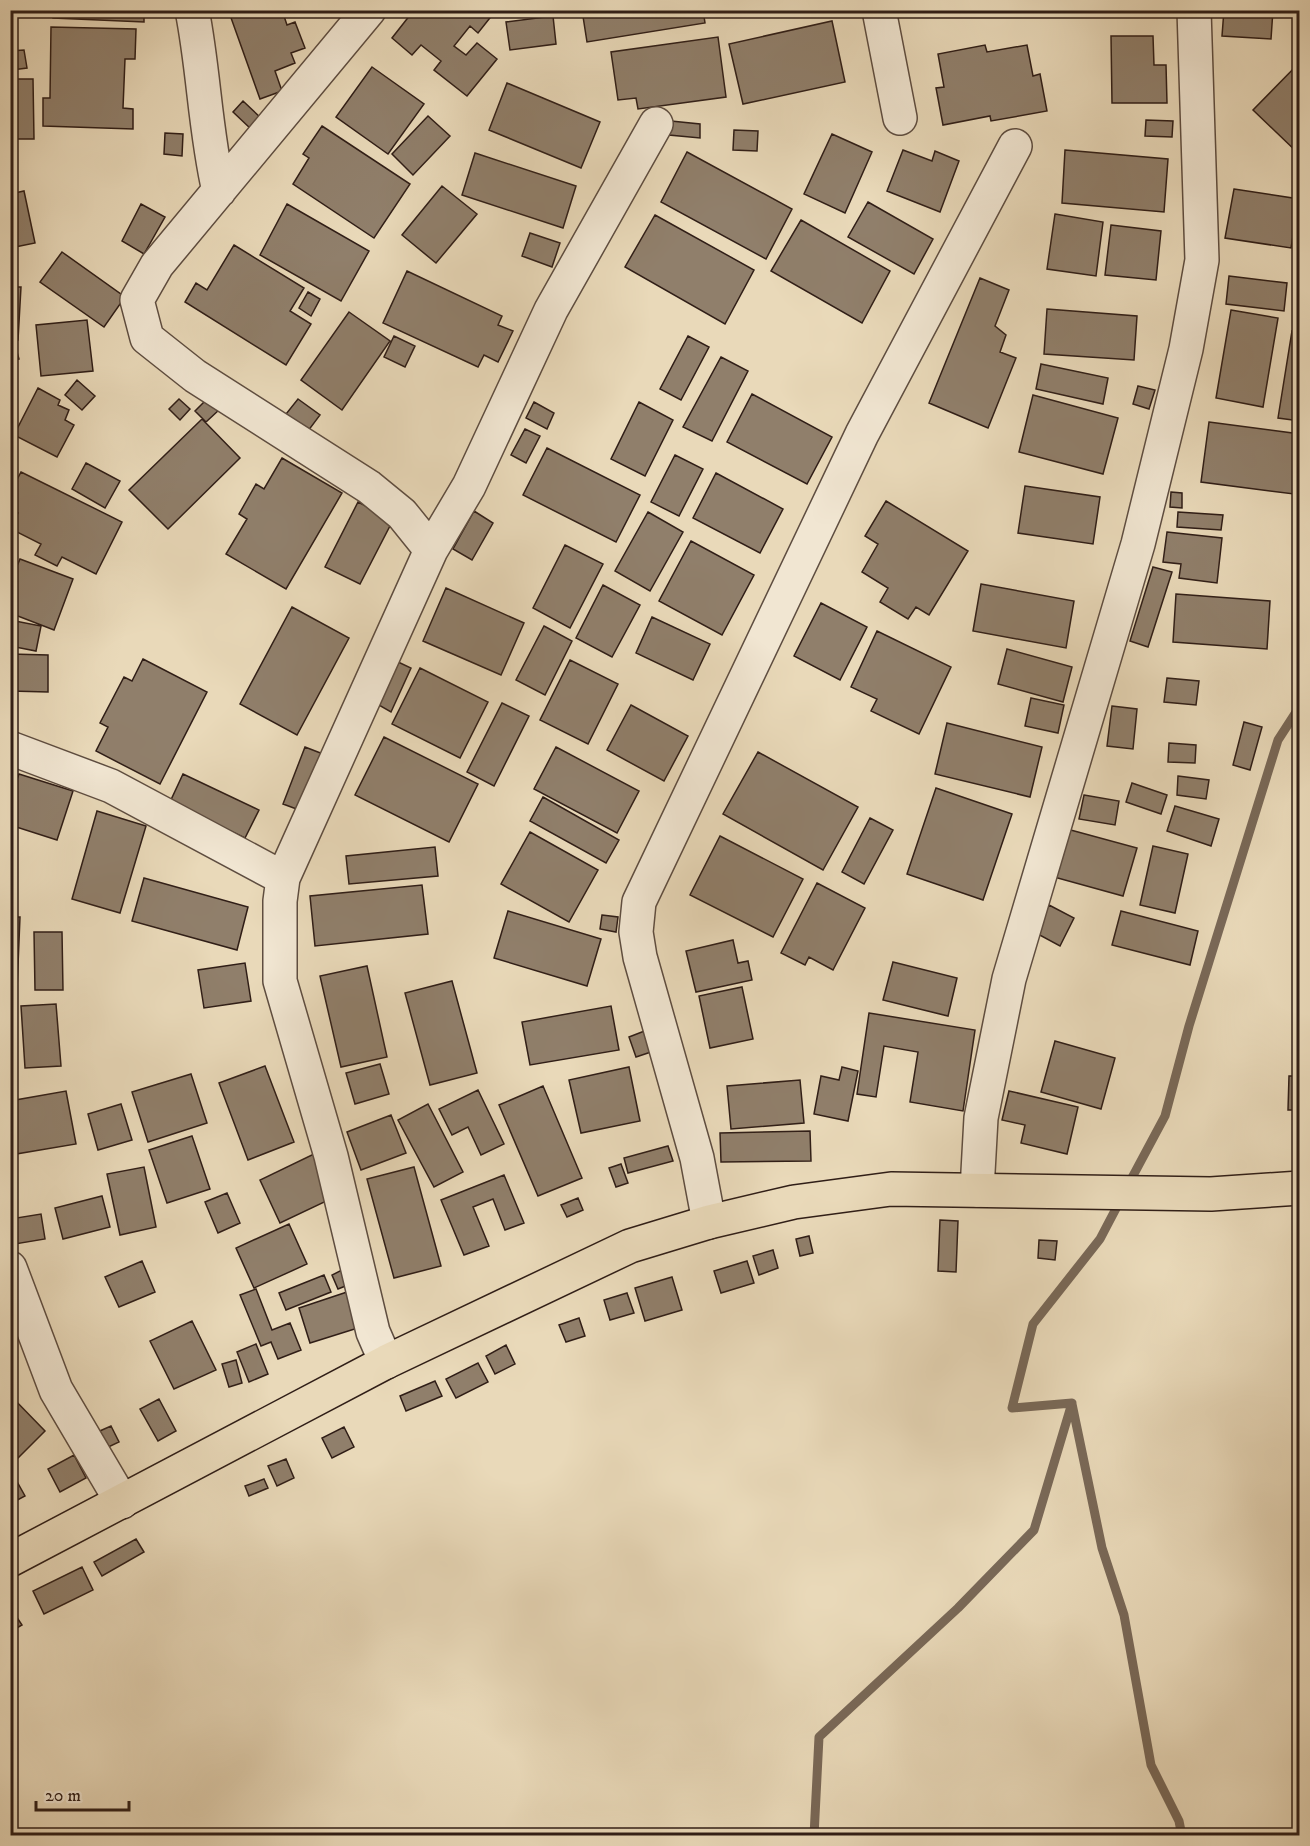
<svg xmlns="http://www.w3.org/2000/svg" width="1310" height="1846" font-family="'IM FELL DW Pica',serif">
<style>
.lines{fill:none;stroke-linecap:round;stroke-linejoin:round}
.stream{stroke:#796857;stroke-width:9}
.building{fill:#907f6b;stroke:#301e17;stroke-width:1.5}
.minor-casing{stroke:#5e4d40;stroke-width:36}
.major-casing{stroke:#301e17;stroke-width:36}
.minor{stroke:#f1e6d2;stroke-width:33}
.major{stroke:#e9d9b9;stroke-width:33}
</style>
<rect width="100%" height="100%" fill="#e9d9b9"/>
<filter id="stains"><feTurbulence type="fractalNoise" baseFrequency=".00333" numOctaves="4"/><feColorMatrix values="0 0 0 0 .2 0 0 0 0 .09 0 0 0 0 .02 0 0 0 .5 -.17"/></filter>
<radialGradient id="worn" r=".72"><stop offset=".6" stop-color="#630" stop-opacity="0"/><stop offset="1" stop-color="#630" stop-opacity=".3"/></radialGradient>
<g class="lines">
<path class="stream" d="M 1127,1187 L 1165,1116 L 1189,1026 L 1278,740 L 1300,706
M 1072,1404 L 1102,1548 L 1124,1615 L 1151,1765 L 1179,1821 L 1182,1836
M 814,1836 L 819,1737 L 958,1608 L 1034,1530 L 1072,1403 L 1012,1408 L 1033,1324 L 1100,1239 L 1121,1199"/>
</g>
<path class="building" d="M 53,10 L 144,10 L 144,22 L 53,18 Z
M 245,10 L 282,10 L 287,25 L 295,22 L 305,48 L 291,53 L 295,63 L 275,71 L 282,91 L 260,99 L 230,15 Z
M 414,10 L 489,10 L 493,14 L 478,33 L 470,26 L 454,46 L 466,55 L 477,43 L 497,59 L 467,96 L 434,70 L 441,61 L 421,45 L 412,55 L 392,38 Z
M 582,10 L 703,10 L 705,23 L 587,42 Z
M 1224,10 L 1273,10 L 1271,39 L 1222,36 Z
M 553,16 L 556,44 L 510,50 L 506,22 Z
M 832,21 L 845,82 L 743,104 L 729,44 Z
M 51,27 L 136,29 L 135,59 L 125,59 L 123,108 L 133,109 L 133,129 L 43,126 L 43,98 L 50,98 Z
M 1111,36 L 1153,36 L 1154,65 L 1166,65 L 1167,103 L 1112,103 Z
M 718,37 L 726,97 L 638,109 L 636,98 L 618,100 L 611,52 Z
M 985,45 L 987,52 L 1027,45 L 1033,76 L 1040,74 L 1047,111 L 991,121 L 990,116 L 943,125 L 936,88 L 944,87 L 938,54 Z
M 24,50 L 27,68 L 12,70 L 10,51 Z
M 1300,62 L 1300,155 L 1253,110 Z
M 372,67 L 424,104 L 388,154 L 336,117 Z
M 10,79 L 33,79 L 34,139 L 10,139 Z
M 507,83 L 600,122 L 581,168 L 489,130 Z
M 243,101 L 262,119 L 252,130 L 233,112 Z
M 428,116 L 450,136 L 413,175 L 392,154 Z
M 1146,120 L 1173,121 L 1172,137 L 1145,136 Z
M 671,121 L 700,124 L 700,138 L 669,135 Z
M 322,126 L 410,184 L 374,238 L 293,184 L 309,158 L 303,154 Z
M 734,130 L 758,131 L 757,151 L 733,150 Z
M 165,133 L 183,134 L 182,156 L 164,154 Z
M 832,134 L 872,152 L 845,213 L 804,194 Z
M 903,150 L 932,161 L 935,151 L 959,161 L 940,212 L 887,191 Z
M 1065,150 L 1168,159 L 1164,212 L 1062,203 Z
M 687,152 L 792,209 L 766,259 L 661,202 Z
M 475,153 L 576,186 L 563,228 L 462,195 Z
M 442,186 L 477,214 L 436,263 L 402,235 Z
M 1234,189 L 1299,199 L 1291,248 L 1225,238 Z
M 24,191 L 35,243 L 10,248 L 10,194 Z
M 868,202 L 933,239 L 914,274 L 848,237 Z
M 141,204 L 165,217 L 144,254 L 122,241 Z
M 287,204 L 369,251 L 341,301 L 260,255 Z
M 1055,214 L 1103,222 L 1096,276 L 1047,269 Z
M 655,215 L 754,270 L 725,324 L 625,267 Z
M 801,220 L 890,271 L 862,323 L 771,271 Z
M 1111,225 L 1161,231 L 1156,280 L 1105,275 Z
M 530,233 L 560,243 L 552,267 L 522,256 Z
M 234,245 L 304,288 L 290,311 L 311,324 L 286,365 L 185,302 L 196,283 L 207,290 Z
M 62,252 L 125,297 L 104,327 L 40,282 Z
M 407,271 L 502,316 L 498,325 L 513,331 L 498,362 L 484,355 L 478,367 L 383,323 Z
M 1229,276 L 1287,283 L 1284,311 L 1226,304 Z
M 980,278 L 1009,290 L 995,326 L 1006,335 L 1000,352 L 1016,358 L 988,428 L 929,403 Z
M 10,287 L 21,287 L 18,340 L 10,340 Z
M 308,292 L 320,299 L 311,316 L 299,308 Z
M 1047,309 L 1137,316 L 1134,360 L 1044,354 Z
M 1231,310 L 1278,318 L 1263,407 L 1216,398 Z
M 349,312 L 390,341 L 342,410 L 301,380 Z
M 87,320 L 93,371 L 41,376 L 36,325 Z
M 1292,331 L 1300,333 L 1300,421 L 1278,418 Z
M 394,336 L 415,346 L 405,367 L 384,357 Z
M 688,336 L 709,347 L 681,400 L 660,389 Z
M 15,345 L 19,359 L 10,362 L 10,346 Z
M 721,357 L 748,371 L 712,441 L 683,427 Z
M 1041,364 L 1108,378 L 1103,404 L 1036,389 Z
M 77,380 L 95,396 L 82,410 L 65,395 Z
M 1138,386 L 1155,390 L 1149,409 L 1133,404 Z
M 38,388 L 60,400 L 58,405 L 69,410 L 65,420 L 74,425 L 57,457 L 14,435 Z
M 752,394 L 832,437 L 807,484 L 727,442 Z
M 1033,395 L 1118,418 L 1103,474 L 1019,452 Z
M 209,397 L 220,409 L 206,422 L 195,411 Z
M 179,399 L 190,409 L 180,420 L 169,409 Z
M 298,399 L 320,415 L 308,431 L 286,414 Z
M 534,402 L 554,413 L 547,429 L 526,418 Z
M 639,402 L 673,420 L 645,476 L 611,459 Z
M 202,419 L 240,458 L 168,529 L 129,490 Z
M 1209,422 L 1300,434 L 1294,494 L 1201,482 Z
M 525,429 L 540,436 L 526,463 L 511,455 Z
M 547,448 L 640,495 L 616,542 L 523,495 Z
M 675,455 L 703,469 L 679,516 L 651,502 Z
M 282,458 L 342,493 L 286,589 L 226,554 L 247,519 L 239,514 L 256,484 L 264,489 Z
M 86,463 L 120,481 L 105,508 L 72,489 Z
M 21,472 L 122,522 L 96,574 L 62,557 L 57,566 L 35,555 L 41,544 L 11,529 L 18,513 L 10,510 L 10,493 Z
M 716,473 L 783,509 L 760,553 L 693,518 Z
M 1025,486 L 1100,497 L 1093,544 L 1018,533 Z
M 1171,492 L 1182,493 L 1182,508 L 1170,507 Z
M 886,501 L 968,551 L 929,615 L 916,607 L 908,619 L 880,602 L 888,588 L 862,572 L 878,544 L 865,536 Z
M 358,502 L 393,520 L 360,584 L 325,567 Z
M 474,511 L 493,523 L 472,560 L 453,549 Z
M 648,512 L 683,532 L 650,591 L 615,571 Z
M 1178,512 L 1223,515 L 1221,530 L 1177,527 Z
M 1167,532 L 1222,538 L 1217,583 L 1179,578 L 1181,564 L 1163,562 Z
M 691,541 L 754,575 L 722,635 L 659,601 Z
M 565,545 L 603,564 L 570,628 L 533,608 Z
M 20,559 L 73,579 L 54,630 L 10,613 L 10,583 Z
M 1153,567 L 1172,572 L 1148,647 L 1130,641 Z
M 981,584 L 1074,601 L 1066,648 L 973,631 Z
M 603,585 L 640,605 L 612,657 L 576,638 Z
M 446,588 L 524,623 L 501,675 L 423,641 Z
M 1176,594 L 1270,601 L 1267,649 L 1173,642 Z
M 821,603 L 867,627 L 840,680 L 794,656 Z
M 292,607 L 349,638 L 297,735 L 240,704 Z
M 652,617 L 710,644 L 693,680 L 636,653 Z
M 10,620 L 41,626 L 36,651 L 10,646 Z
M 544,626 L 572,641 L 545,695 L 516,680 Z
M 877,631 L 951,667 L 919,734 L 871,711 L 877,699 L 851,687 Z
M 1007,649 L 1072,667 L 1063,702 L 998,684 Z
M 10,654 L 48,655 L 48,692 L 10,691 Z
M 143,659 L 207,692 L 160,784 L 96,751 L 108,727 L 100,723 L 124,677 L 132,681 Z
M 570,660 L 618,684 L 588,744 L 540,720 Z
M 396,661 L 411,668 L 391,712 L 377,704 Z
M 420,668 L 488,702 L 460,758 L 392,724 Z
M 1167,678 L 1199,681 L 1196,705 L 1164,702 Z
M 1031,698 L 1064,705 L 1058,733 L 1025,726 Z
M 502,703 L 529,716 L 494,786 L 467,772 Z
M 631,705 L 688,736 L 664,781 L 607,750 Z
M 1112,706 L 1137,709 L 1133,749 L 1107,746 Z
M 1244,722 L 1262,727 L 1250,770 L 1233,765 Z
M 947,723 L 1042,747 L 1030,797 L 935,774 Z
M 384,737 L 478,784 L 449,842 L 355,795 Z
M 1169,743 L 1196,745 L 1195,763 L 1168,762 Z
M 305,747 L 323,754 L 302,811 L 283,804 Z
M 556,747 L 639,791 L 617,833 L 534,789 Z
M 758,752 L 858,807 L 823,870 L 723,814 Z
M 19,774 L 73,791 L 57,840 L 10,825 L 10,799 Z
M 183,774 L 259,810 L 245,838 L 170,802 Z
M 1178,776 L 1209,780 L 1206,799 L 1177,795 Z
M 1132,783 L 1167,795 L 1161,814 L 1126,802 Z
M 936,788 L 1012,814 L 983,900 L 907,874 Z
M 1084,795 L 1119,801 L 1115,825 L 1079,819 Z
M 543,797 L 619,840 L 606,863 L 530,821 Z
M 1175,806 L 1219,819 L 1211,846 L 1167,831 Z
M 97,811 L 146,826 L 120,913 L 72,899 Z
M 870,818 L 893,830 L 864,884 L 842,872 Z
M 1067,829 L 1137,848 L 1123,896 L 1054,877 Z
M 530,832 L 598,870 L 569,922 L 501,884 Z
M 720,836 L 803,879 L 773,937 L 690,895 Z
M 1153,846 L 1188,854 L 1175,913 L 1140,905 Z
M 435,847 L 438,876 L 349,884 L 346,856 Z
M 144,878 L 248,907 L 237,950 L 132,921 Z
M 817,883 L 865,908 L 833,970 L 809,957 L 805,965 L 781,953 Z
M 422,885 L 428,934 L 315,946 L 310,896 Z
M 1049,905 L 1074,918 L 1060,946 L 1034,932 Z
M 508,911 L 601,939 L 587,986 L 494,958 Z
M 1121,911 L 1198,931 L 1190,965 L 1112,945 Z
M 602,915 L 618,917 L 616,932 L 600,929 Z
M 10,917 L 20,917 L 17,989 L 10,989 Z
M 34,932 L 62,932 L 63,990 L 35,990 Z
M 733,940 L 738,963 L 748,961 L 752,980 L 696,992 L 686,951 Z
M 893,962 L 957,978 L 948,1016 L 883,1000 Z
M 245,963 L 251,1001 L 204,1008 L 198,970 Z
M 367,966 L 387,1057 L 341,1067 L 320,976 Z
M 452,981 L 477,1073 L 430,1085 L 405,993 Z
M 742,987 L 753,1039 L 710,1048 L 699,996 Z
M 56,1004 L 61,1066 L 25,1068 L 21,1006 Z
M 611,1006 L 619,1050 L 530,1065 L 522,1022 Z
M 869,1013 L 975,1030 L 963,1111 L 910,1102 L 918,1052 L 884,1046 L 876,1097 L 857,1094 Z
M 647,1030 L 654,1051 L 636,1057 L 629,1037 Z
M 1055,1041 L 1115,1058 L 1101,1109 L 1041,1092 Z
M 380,1064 L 389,1094 L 355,1104 L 346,1073 Z
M 265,1066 L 294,1142 L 248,1160 L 219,1083 Z
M 629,1067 L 640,1121 L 581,1133 L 569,1080 Z
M 842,1067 L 858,1071 L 848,1121 L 814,1114 L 821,1076 L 839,1080 Z
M 191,1074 L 207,1123 L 148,1142 L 132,1092 Z
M 1289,1076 L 1300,1076 L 1300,1110 L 1288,1110 Z
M 800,1080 L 804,1123 L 731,1129 L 727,1086 Z
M 543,1086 L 582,1178 L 538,1196 L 499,1105 Z
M 478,1090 L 504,1144 L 481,1155 L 468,1127 L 452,1135 L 439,1109 Z
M 66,1091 L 76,1144 L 10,1155 L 10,1101 Z
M 1009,1091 L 1078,1107 L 1067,1154 L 1021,1143 L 1025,1125 L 1002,1120 Z
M 121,1104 L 132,1140 L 98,1150 L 88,1114 Z
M 428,1104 L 463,1172 L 434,1187 L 398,1120 Z
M 391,1115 L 406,1153 L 361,1170 L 347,1132 Z
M 810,1131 L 811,1161 L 721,1162 L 720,1133 Z
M 192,1136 L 210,1189 L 167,1203 L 149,1150 Z
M 668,1146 L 673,1161 L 628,1173 L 624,1158 Z
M 316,1153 L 337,1196 L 280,1223 L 260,1180 Z
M 621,1164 L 628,1183 L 616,1187 L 609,1168 Z
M 144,1167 L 156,1227 L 120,1235 L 107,1174 Z
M 414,1167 L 441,1266 L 394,1278 L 367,1179 Z
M 504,1175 L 524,1223 L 505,1230 L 493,1199 L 473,1207 L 489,1246 L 464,1255 L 441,1200 Z
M 227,1193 L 240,1223 L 218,1233 L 205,1202 Z
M 102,1196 L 110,1227 L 63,1239 L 55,1208 Z
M 578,1198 L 583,1210 L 567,1217 L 561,1205 Z
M 41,1214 L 45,1239 L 15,1244 L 10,1219 Z
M 940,1220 L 958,1221 L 956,1272 L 938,1271 Z
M 289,1224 L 307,1264 L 254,1288 L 236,1248 Z
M 809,1236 L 813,1253 L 800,1256 L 796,1239 Z
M 1039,1240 L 1057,1241 L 1055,1260 L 1038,1258 Z
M 773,1250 L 778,1268 L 759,1275 L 753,1256 Z
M 142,1261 L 155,1292 L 119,1307 L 105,1277 Z
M 747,1261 L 754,1283 L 721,1293 L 714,1271 Z
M 346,1268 L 353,1283 L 338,1289 L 332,1275 Z
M 324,1275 L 331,1292 L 286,1310 L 279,1293 Z
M 672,1277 L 682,1310 L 645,1321 L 635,1288 Z
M 256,1289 L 272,1330 L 290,1323 L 301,1350 L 278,1359 L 271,1342 L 261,1346 L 240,1295 Z
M 350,1291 L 361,1327 L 310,1343 L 299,1308 Z
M 627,1293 L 634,1313 L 610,1320 L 604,1300 Z
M 579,1318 L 585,1336 L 566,1342 L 559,1325 Z
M 192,1321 L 216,1370 L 174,1389 L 150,1341 Z
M 256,1344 L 268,1374 L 249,1382 L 237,1352 Z
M 506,1345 L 515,1364 L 495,1374 L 486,1356 Z
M 236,1360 L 242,1383 L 229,1387 L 222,1364 Z
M 478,1363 L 488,1382 L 456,1398 L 446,1379 Z
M 435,1381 L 442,1396 L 406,1411 L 400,1396 Z
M 10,1395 L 45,1431 L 11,1465 L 10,1465 Z
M 159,1399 L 176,1431 L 158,1441 L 140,1409 Z
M 111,1426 L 119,1442 L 100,1451 L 93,1434 Z
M 344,1427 L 354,1447 L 332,1458 L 322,1438 Z
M 74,1455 L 86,1478 L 60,1492 L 48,1469 Z
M 286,1459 L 294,1478 L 277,1486 L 268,1466 Z
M 15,1478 L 25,1496 L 10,1504 L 10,1480 Z
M 264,1479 L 268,1488 L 249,1496 L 245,1486 Z
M 136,1539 L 144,1552 L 102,1576 L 94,1562 Z
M 82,1567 L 93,1590 L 44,1614 L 33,1591 Z
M 10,1607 L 22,1625 L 10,1632 Z"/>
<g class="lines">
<g class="minor-casing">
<path id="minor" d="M 192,10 C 204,70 205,132 219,191
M 369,10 L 157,265 L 137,300 L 147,338 L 195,376 L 369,487 L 402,514 L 431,550
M 879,10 L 900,118
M 10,748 L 111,786 L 283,878
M 977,1190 L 981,1118 L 1009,979 L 1138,544 L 1186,349 L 1202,260 L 1194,10
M 709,1222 L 697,1158 L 640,957 L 636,932 L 639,902 L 862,434 L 1015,146
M 10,1268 L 56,1390 L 122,1502
M 386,1362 L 373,1332 L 331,1156 L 280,981 L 280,901 L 283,878 L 431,550 L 469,486 L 551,310 L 656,124"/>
</g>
<g class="major-casing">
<path id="major" d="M 10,1560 L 386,1362 L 630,1246 L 709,1222 L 794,1202 L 891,1189 L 1211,1194 L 1300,1188"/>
</g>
<use href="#minor" class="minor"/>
<use href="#major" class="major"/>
</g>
<rect width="1310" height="1846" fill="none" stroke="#e9d9b9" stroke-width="36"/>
<rect x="12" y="12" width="1286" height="1822" fill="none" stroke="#301e17" stroke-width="3"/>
<rect x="18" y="18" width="1274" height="1810" fill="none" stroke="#301e17" stroke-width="1.5"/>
<path d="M36 1801v9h93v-9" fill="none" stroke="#301e17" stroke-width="3"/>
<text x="45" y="1801" font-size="18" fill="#301e17" stroke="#f1e6d2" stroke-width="4.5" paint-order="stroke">20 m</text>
<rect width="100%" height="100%" filter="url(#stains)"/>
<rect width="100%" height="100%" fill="url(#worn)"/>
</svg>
